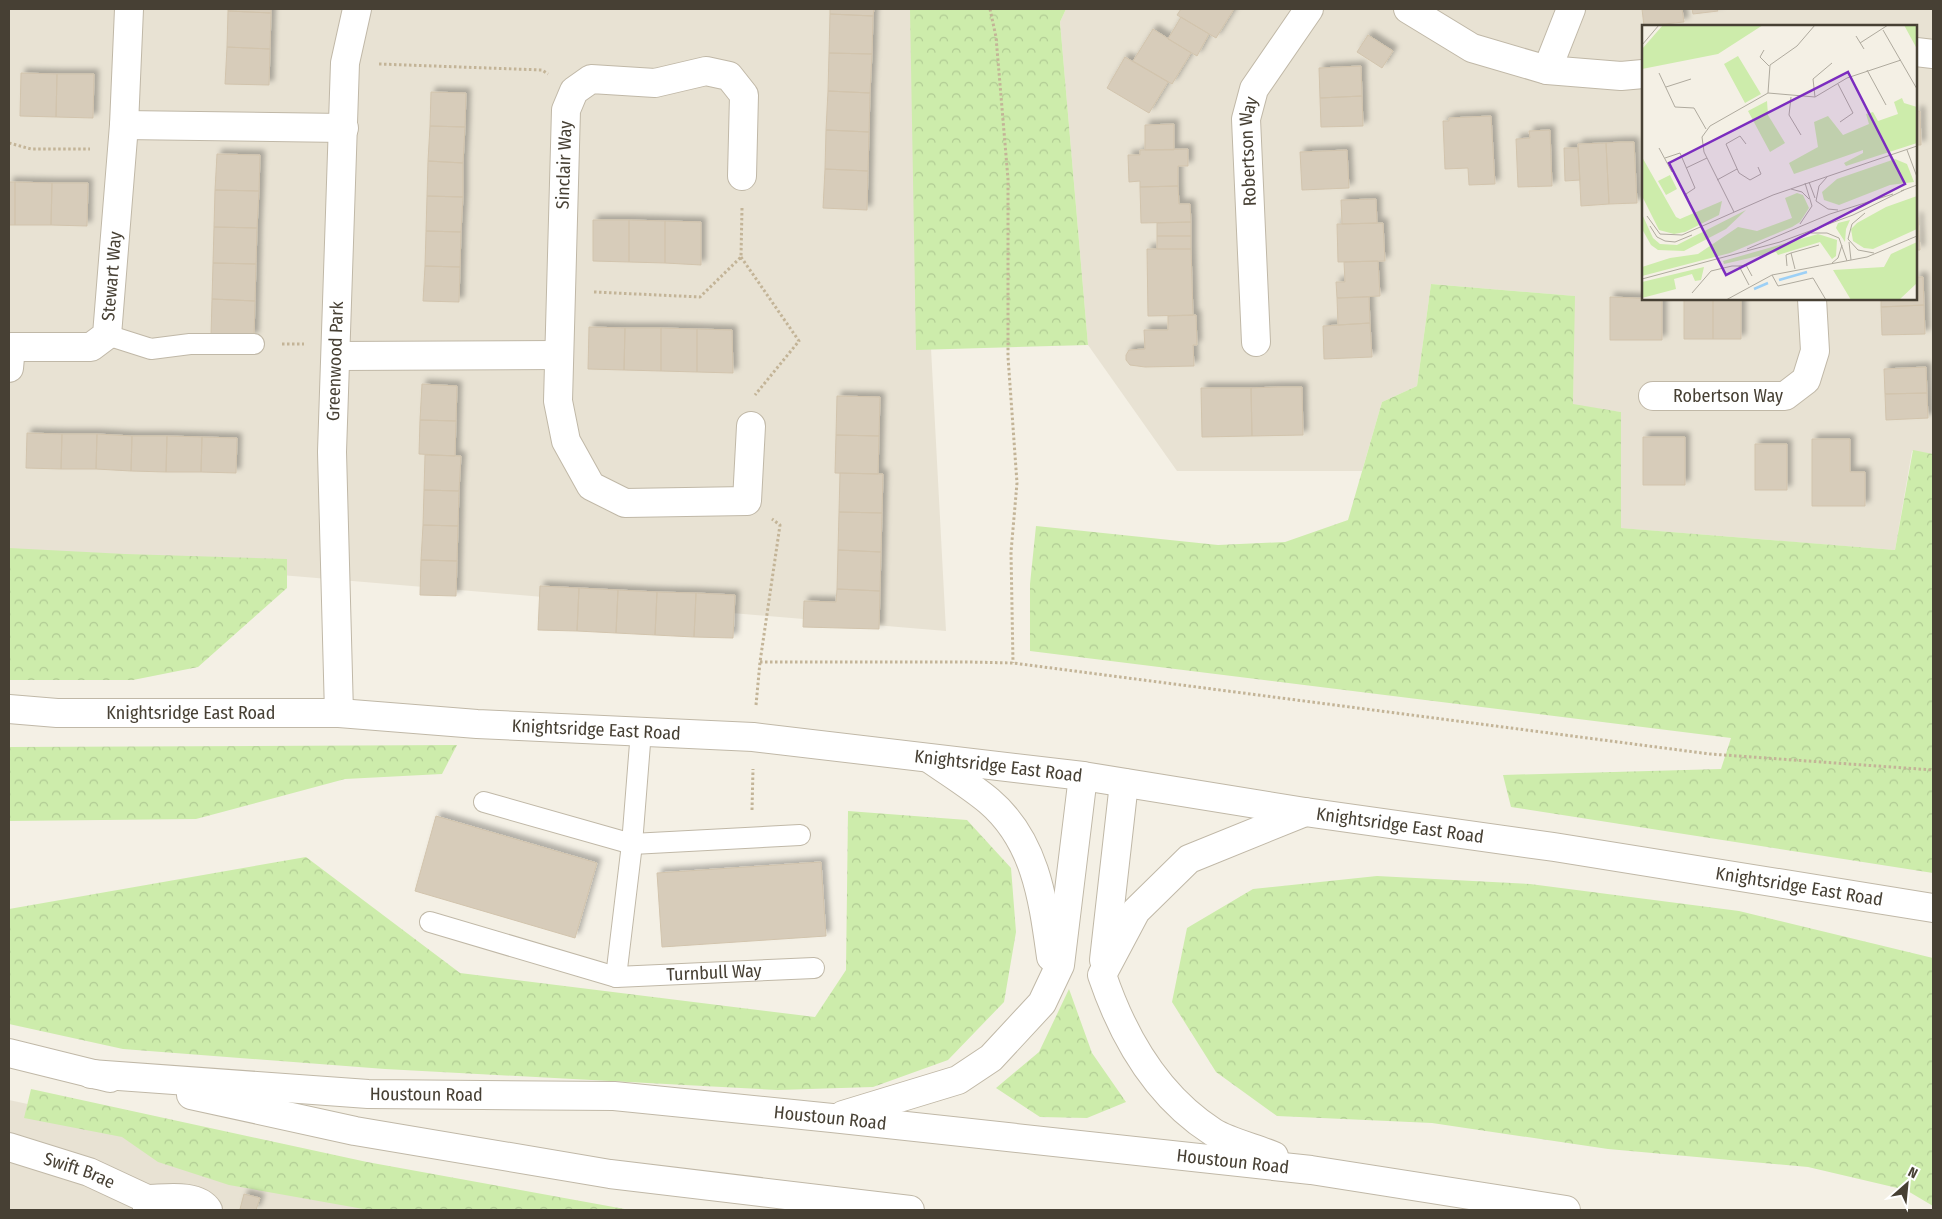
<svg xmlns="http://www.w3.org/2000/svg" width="1942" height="1219" font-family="'Fira Sans Condensed',sans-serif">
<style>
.residential{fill:#e8e2d3;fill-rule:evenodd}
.forest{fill:url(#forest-crowns)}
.building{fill:#d7ccba;stroke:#d2c4ad;filter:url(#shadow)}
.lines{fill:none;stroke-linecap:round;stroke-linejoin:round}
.service-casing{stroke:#c0b8a7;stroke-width:22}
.minor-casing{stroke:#c0b8a7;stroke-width:30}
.tertiary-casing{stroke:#c0b8a7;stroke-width:30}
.path{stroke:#c3b497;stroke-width:3;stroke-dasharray:2.5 2.5;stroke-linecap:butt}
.service{stroke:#fff;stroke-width:20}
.minor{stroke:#fff;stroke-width:28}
.tertiary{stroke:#fff;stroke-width:28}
.labels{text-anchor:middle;stroke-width:4;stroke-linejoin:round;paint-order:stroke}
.street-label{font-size:18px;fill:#474034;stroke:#fff}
.inset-river{fill:none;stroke:#9dd0f6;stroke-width:2.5}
.inset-road{fill:none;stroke:#afaa9e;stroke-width:1}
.view{fill:#7b2cbf;fill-opacity:0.15;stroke:#7b2cbf;stroke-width:2.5}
.inset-edge{fill:none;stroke:#474034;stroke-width:2.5}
</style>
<defs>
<pattern id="forest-crowns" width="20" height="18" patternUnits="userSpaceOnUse" patternTransform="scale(1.25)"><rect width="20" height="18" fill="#cdecab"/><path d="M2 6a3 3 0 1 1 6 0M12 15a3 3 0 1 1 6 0" fill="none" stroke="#b1cb94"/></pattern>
<filter id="shadow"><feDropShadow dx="4.5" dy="-4.5" stdDeviation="2.5" flood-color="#0004"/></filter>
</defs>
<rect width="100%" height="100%" fill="#f4f0e5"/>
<path class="residential" d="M 9,9 L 913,9 L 946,631 L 9,552 Z
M 1066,9 L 1933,9 L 1933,454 L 1912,451 L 1895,550 L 1620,528 L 1621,412 L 1573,405 L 1574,296 L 1431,284 L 1417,386 L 1382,402 L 1362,471 L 1177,471 L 1088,345 L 1060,22 ZM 1643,26 L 1916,26 L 1916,299 L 1643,299 Z
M 9,1100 L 242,1150 L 513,1210 L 9,1210 Z"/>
<path class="forest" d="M 910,9 L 1066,9 L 1060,22 L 1088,345 L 916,350 Z
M 1431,284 L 1575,296 L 1573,404 L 1621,412 L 1621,528 L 1895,550 L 1913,450 L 1933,454 L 1933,873 L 1511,807 L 1503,775 L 1721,769 L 1731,738 L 1030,651 L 1030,584 L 1036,526 L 1218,545 L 1285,542 L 1348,520 L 1382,402 L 1417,386 Z
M 9,548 L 125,554 L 287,559 L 287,588 L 198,667 L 133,680 L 9,680 Z
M 457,745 L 442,774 L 345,779 L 196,819 L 9,821 L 9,747 Z
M 848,811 L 967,820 L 1011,868 L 1016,932 L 1004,1002 L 948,1060 L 873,1087 L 778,1090 L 385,1069 L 123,1049 L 9,1024 L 9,909 L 306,857 L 460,973 L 815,1017 L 846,970 Z
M 1377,876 L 1530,884 L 1739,911 L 1933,958 L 1933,1206 L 1906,1190 L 1808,1167 L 1608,1149 L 1432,1123 L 1277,1116 L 1216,1072 L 1172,1002 L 1187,928 L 1253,889 Z
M 1069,989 L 1092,1053 L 1126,1102 L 1087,1118 L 1040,1117 L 996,1088 L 1039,1052 Z
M 31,1089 L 367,1162 L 630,1210 L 369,1210 L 229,1185 L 158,1162 L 122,1137 L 24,1118 Z"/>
<path class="building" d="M 228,9 L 271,9 L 271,13 L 228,11 Z
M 830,9 L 874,9 L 873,16 L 830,14 Z
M 1181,9 L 1234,9 L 1216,38 L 1177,15 Z
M 1642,9 L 1682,9 L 1684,22 L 1644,26 Z
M 1692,9 L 1717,9 L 1718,11 L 1693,14 Z
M 228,11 L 271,13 L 270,49 L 227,47 Z
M 830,14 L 873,16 L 872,54 L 829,53 Z
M 1181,17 L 1209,34 L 1197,56 L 1168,39 Z
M 1153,29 L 1191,53 L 1172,84 L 1133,61 Z
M 1368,35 L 1393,51 L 1382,68 L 1357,52 Z
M 227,47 L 270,49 L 269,85 L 225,84 Z
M 829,53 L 872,54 L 870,93 L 828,91 Z
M 1125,57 L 1168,82 L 1149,113 L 1107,88 Z
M 1361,66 L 1362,96 L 1320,98 L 1319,68 Z
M 21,73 L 57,74 L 56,117 L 20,116 Z
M 57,74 L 94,74 L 93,118 L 56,117 Z
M 828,91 L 870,93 L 869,132 L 826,130 Z
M 431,92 L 466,93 L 465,127 L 430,126 Z
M 1362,96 L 1363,126 L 1321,127 L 1320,98 Z
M 1916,111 L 1920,111 L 1921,145 L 1916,145 Z
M 1491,116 L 1495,184 L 1469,185 L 1468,168 L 1445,169 L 1443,121 L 1449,121 L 1449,118 Z
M 1174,124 L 1174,150 L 1145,150 L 1145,125 Z
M 430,126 L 465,127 L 463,163 L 428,161 Z
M 826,130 L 869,132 L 868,171 L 825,169 Z
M 1550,130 L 1552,186 L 1518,187 L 1516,139 L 1530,138 L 1529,131 Z
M 1620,142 L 1634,142 L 1637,203 L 1609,204 L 1606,143 Z
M 1606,143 L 1609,204 L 1581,206 L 1578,144 Z
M 1564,148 L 1578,148 L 1580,180 L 1565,181 Z
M 1188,149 L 1188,166 L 1178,166 L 1178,186 L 1140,187 L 1140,181 L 1129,182 L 1128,155 L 1140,155 L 1140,150 Z
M 1347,150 L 1349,188 L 1302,190 L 1300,152 Z
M 217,154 L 260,155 L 259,191 L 215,190 Z
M 428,161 L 463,163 L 463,197 L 427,196 Z
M 825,169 L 868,171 L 867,210 L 823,208 Z
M 9,182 L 15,182 L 15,225 L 9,225 Z
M 15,182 L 52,183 L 51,225 L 15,225 Z
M 52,183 L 88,183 L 87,226 L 51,225 Z
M 1178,186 L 1179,204 L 1190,204 L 1191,222 L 1141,223 L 1140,187 Z
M 215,190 L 259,191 L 257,228 L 214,227 Z
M 427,196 L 463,197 L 461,232 L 426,231 Z
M 1376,199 L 1377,223 L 1342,224 L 1341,200 Z
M 1916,217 L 1918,217 L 1920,250 L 1916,250 Z
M 593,220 L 629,220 L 629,262 L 593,261 Z
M 629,220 L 665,221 L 665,263 L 629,262 Z
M 665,221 L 701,222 L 701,265 L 665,263 Z
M 1191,222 L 1191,236 L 1157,236 L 1157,223 Z
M 1383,223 L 1385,261 L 1338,262 L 1337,224 Z
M 214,227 L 257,228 L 256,264 L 213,263 Z
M 426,231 L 461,232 L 460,267 L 425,266 Z
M 1157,236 L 1191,236 L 1191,249 L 1157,249 Z
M 1147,249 L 1191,249 L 1193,315 L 1148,316 Z
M 1378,261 L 1380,296 L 1337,298 L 1336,282 L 1345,282 L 1344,262 Z
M 213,263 L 256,264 L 255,301 L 212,299 Z
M 425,266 L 460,267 L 459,302 L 423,301 Z
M 1916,277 L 1923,277 L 1924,305 L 1881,307 L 1881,299 L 1916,299 Z
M 1369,297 L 1370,323 L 1338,325 L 1337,298 Z
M 1610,297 L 1662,299 L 1662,340 L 1610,340 Z
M 212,299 L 255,301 L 254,337 L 211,335 Z
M 1684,299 L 1713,299 L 1713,339 L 1684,339 Z
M 1713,299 L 1741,299 L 1741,339 L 1713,339 Z
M 1924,305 L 1925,334 L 1882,335 L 1881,307 Z
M 1196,315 L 1197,345 L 1193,345 L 1194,366 L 1145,367 L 1130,365 L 1126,360 L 1126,355 L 1129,350 L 1145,349 L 1144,330 L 1168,330 L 1168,316 Z
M 1370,323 L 1372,357 L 1324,359 L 1323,326 Z
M 589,327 L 625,328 L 624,370 L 588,369 Z
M 625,328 L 661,328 L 661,371 L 624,370 Z
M 661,328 L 697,329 L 697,372 L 661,371 Z
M 697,329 L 732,330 L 733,373 L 697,372 Z
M 1926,367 L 1927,393 L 1885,394 L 1884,369 Z
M 422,384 L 457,386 L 456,421 L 420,420 Z
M 1277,387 L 1302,387 L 1303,435 L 1252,436 L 1251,388 Z
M 1201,388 L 1251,388 L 1252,436 L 1202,437 Z
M 1927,393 L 1928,418 L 1886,420 L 1885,394 Z
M 837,396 L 880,397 L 879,436 L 836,435 Z
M 420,420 L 456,421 L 455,456 L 419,454 Z
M 27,433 L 62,434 L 61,469 L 26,468 Z
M 62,434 L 97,434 L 96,469 L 61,469 Z
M 97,434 L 132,436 L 131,471 L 96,469 Z
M 836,435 L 879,436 L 878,474 L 835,473 Z
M 132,436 L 167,436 L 166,472 L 131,471 Z
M 167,436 L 202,437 L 201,472 L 166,472 Z
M 202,437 L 237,438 L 236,473 L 201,472 Z
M 1643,437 L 1685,437 L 1685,485 L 1643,485 Z
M 1812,439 L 1850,439 L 1850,472 L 1865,472 L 1865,506 L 1812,506 Z
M 1755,444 L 1787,444 L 1787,490 L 1755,490 Z
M 425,455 L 461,456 L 459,491 L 424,490 Z
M 840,473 L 883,474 L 882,513 L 839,512 Z
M 424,490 L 459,491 L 458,526 L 423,525 Z
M 839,512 L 882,513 L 881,552 L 838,550 Z
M 423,525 L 458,526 L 457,561 L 421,560 Z
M 838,550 L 881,552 L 880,591 L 837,589 Z
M 421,560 L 457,561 L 456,596 L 420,595 Z
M 540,586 L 579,588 L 577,631 L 538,630 Z
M 579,588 L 618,590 L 616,633 L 577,631 Z
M 837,589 L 880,591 L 879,629 L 803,627 L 804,601 L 836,602 Z
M 618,590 L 657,592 L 655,635 L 616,633 Z
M 657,592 L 696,593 L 694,637 L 655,635 Z
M 696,593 L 735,595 L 733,638 L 694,637 Z
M 436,816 L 597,863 L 575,938 L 415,891 Z
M 821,862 L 826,936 L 662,947 L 657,873 Z
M 244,1194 L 260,1198 L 256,1210 L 240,1209 Z"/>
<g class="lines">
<g class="service-casing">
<g id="service">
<path d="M 107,335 L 151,349 L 190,344 L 254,344"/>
<path d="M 484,802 L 632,844 L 800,835"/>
<path id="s1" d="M 430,922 L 616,977 L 814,968"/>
<path d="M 616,977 L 632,844 L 641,731"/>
</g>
</g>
<g class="minor-casing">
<g id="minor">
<path d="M 1408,9 L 1472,48 L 1547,70 L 1621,76 L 1643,74"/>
<path d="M 1916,52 L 1933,54"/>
<path d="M 1547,70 L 1571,9"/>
<path d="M 124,125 L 344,128"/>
<path d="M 742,176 L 744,95 L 729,76 L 706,71 L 655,83 L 591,79 L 574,91 L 566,110 L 558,401 L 566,441 L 591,486 L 625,503 L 747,501 L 751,426"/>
<path id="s2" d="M 1256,342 L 1246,119 L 1254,89 L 1309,9"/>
<path d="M 336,356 L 558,355"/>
<path id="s3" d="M 9,368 L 11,347 L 91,347 L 107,335 L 124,125 L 129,9"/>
<path id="s4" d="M 1653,396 L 1785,396 L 1806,380 L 1815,351 L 1812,299"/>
<path id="s5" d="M 339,713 L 332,452 L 345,63 L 357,9"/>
<path id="s6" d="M 9,1147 L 89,1172 L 147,1199 L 147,1210"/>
<path d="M 147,1199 C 164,1199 197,1193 208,1210"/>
</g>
</g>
<g class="tertiary-casing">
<g id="tertiary">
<path id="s7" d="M 9,709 L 57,713 L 339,713 L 477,724 L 753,737 L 1083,776 L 1305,812 L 1554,847 L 1933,908"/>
<path d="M 930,759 C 950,773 971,786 989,801 C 1036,841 1043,900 1051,957"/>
<path d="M 1104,960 L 1124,783"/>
<path d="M 9,1053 L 110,1078"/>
<path id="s8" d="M 91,1074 L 368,1094 L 614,1096 L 832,1118 L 1311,1170 L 1566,1210"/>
<path d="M 191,1095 L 355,1131 L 610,1174 L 910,1210"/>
<path d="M 843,1115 L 958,1080 L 991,1058 L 1042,1003 L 1060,965 L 1083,776"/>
<path d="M 1274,1156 C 1258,1149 1227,1141 1213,1132 C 1157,1096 1123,1037 1102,975 L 1136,911 L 1189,859 L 1305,812"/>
</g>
</g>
<path class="path" d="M 990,9 L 996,37 L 1008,179 L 1008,357 L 1017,483 L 1011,552 L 1013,663
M 379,64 L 542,70 L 548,74
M 9,143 L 31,149 L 90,149
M 741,257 L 799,341 L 755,395
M 594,292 L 700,297 L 741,257 L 742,208
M 282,344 L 304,344
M 760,662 L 969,662 L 1013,663 L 1710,754 L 1933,770
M 756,705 L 760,662 L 780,525 L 772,519
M 752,810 L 753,769"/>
<use href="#service" class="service"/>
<use href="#minor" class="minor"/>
<use href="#tertiary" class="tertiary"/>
</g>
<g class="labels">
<g class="street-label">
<text dy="6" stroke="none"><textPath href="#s2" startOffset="191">Robertson Way</textPath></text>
<text transform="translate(564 165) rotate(-88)" y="6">Sinclair Way</text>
<text dy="6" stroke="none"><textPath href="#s3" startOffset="180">Stewart Way</textPath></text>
<text dy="6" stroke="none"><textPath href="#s5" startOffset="352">Greenwood Park</textPath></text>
<text dy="6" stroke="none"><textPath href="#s4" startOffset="75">Robertson Way</textPath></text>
<text dy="6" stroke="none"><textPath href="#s7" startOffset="182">Knightsridge East Road</textPath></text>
<text dy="6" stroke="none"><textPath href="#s7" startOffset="588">Knightsridge East Road</textPath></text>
<text dy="6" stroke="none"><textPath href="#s7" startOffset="992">Knightsridge East Road</textPath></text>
<text dy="6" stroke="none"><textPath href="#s7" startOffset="1398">Knightsridge East Road</textPath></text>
<text dy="6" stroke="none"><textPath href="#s7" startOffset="1802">Knightsridge East Road</textPath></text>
<text dy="6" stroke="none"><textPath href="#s1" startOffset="292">Turnbull Way</textPath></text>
<text dy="6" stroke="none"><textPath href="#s8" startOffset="336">Houstoun Road</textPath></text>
<text dy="6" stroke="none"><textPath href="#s8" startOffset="741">Houstoun Road</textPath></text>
<text dy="6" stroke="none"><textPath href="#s8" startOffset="1146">Houstoun Road</textPath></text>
<text dy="6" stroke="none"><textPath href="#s6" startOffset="74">Swift Brae</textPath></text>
</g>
</g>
<g transform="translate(1642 25)">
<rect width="275" height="275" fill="#f4f0e5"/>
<path d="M 28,150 L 35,164 L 24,170 L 16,156 Z" fill="#cdecab"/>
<path d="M 21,0 L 121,0 L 76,29 L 0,44 L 0,24 ZM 262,0 L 275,0 L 275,24 ZM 96,31 L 119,69 L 103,78 L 82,39 ZM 260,73 L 262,78 L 275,82 L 275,118 L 204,141 L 202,138 L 221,128 L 221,125 L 152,149 L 147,138 L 176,122 L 172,97 L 186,91 L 201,110 L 227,99 L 224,89 L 231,87 L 236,96 L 256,89 L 252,77 ZM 125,76 L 126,90 L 143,118 L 128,127 L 106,86 ZM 0,132 L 34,192 L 38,194 L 80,176 L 77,190 L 43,207 L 32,209 L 17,205 L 0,171 ZM 253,134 L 265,139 L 272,157 L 248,160 L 197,180 L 182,175 L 180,167 L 195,154 ZM 155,168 L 161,170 L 167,183 L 158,197 L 150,202 L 88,228 L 0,251 L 0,242 L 28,233 L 56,229 L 96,202 L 115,206 L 150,193 L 143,173 ZM 275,171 L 275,204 L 231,224 L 222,223 L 211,216 L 209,204 L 215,198 L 244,182 ZM 104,185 L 84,204 L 42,226 L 16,225 L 9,220 L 0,204 L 0,189 L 11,213 L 18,219 L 35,220 ZM 208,195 L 204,204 L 203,217 L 194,203 L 196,198 ZM 176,209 L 195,215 L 194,231 L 190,234 L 178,217 L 136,230 L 134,227 L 82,239 L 81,236 ZM 275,217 L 275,258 L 257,275 L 209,275 L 191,245 L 242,242 L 249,229 ZM 62,242 L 59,255 L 53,256 L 50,249 L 32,254 L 34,264 L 0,273 L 0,257 Z" fill="#cdecab"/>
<path class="inset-river" d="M 137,255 L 165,247M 112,264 L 126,258"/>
<path class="inset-road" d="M 241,5 L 275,64M 214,11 L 222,24M 218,18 L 246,0M 0,20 L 17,0M 122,25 L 118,32 L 127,41M 225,45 L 244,80M 17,48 L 33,82 L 52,83 L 64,104M 196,59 L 211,88 L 198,97M 24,62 L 49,54M 126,68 L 173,72 L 205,53 L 259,35M 126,68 L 128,40 L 155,21 L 173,0M 149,72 L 147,90 L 159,110M 173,72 L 171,54 L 190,38M 104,119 L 98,111 L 84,119 L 97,148 L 108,155 L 119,149 L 116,142M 17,123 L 30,147M 265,125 L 275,152M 23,133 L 38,128 L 53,163 L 44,169 L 46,174M 44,143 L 65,133M 185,152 L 177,161 L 174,176 L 186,184 L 196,185M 75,155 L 95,144M 167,157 L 173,173M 149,164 L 160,167 L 167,174M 259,166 L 275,160M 92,187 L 62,127 L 60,112 L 68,101 L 126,68M 223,188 L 210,199 L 206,214 L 216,225 L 232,228M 5,191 L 18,209 L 40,210 L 131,170 L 275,121M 158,199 L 170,181 L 163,158M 8,201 L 15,212 L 23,216 L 33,217 L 50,210M 169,208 L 185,208 L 197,213 L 205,236M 207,217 L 209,235M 105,224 L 188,189 L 251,169M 149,228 L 177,220M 190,238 L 196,233 L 200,220M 97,241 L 104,240 L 110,251M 145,241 L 144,230 L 149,228 L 153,244M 130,250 L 136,261 L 171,253 L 184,275M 0,254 L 138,217 L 211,190 L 262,165M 50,268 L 69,246 L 90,241 L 97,241 L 107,260M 84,275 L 130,250 L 225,232 L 275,211"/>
<path class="view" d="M 206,47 L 263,159 L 84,250 L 27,138 Z"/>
<rect width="275" height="275" class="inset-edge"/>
</g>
<rect width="1942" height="1219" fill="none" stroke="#474034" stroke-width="20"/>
<g transform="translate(1907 1184) rotate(27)" stroke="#ffffff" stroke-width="4" paint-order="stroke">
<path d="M0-4L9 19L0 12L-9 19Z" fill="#474034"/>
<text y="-8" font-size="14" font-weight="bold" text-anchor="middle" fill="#474034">N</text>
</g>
</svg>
